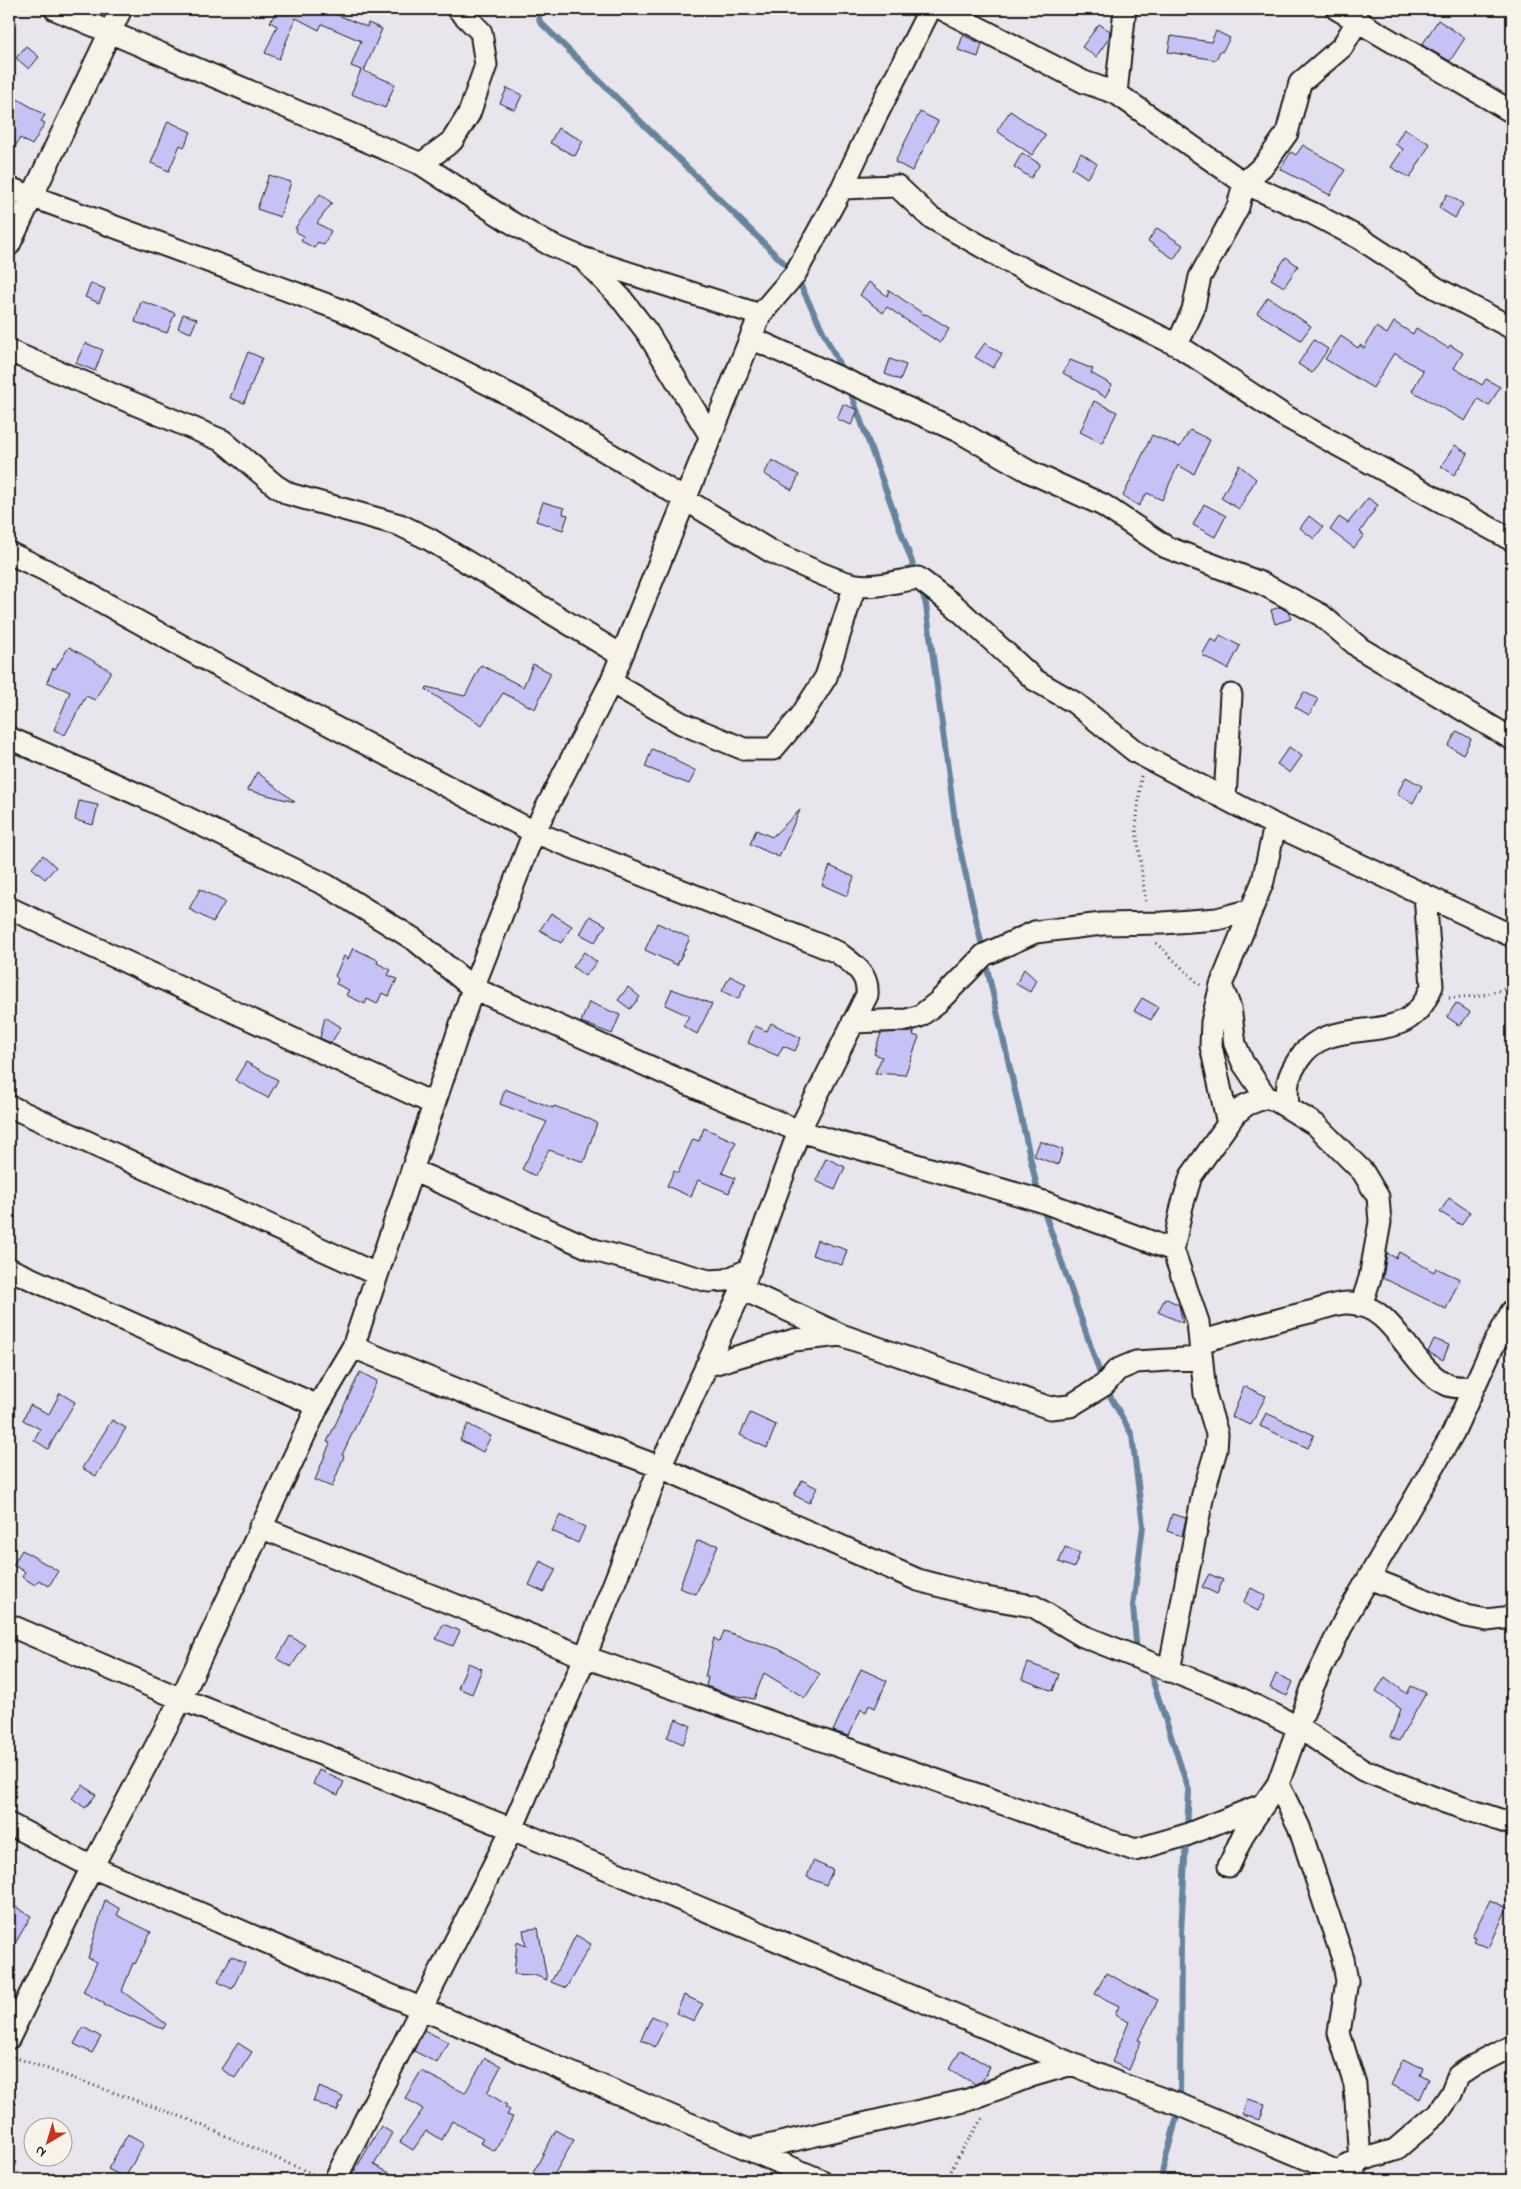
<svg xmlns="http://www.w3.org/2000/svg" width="1521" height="2189" font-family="'Indie Flower',sans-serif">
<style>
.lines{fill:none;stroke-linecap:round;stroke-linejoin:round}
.stream{stroke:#66849e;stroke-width:6}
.building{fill:#c5c3f5;stroke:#1c1c1c}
.street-casing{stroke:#1c1c1c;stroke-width:25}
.path{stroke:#1c1c1c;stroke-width:3;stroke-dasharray:1 4;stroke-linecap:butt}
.street{stroke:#f7f3e8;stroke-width:21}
</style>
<rect width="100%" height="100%" fill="#e8e5ec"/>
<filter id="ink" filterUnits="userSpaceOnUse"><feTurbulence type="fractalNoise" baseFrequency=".02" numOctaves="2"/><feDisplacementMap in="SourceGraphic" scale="10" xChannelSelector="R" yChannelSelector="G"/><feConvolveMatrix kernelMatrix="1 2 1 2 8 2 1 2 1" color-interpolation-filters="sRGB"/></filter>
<g filter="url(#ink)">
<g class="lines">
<path class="stream" d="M 537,9 L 540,22 L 795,274 L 844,374
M 849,388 L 917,576
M 921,588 L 926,605 L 957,836 L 1039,1196
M 1043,1208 L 1104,1385 L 1132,1435 L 1143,1526 L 1133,1606 L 1137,1654
M 1148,1666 L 1189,1791 L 1187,1830
M 1160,2180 L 1180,2105 L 1181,1933 L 1186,1840"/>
</g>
<path class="building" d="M 278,9 L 330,9 L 328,11 L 367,27 L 368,23 L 382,29 L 364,71 L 395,84 L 385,108 L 351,94 L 361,70 L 351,66 L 361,41 L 322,24 L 319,30 L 296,18 L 279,59 L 265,53 L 277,26 L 270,22 Z
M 1438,20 L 1465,38 L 1450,61 L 1422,45 Z
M 1099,24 L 1110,31 L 1109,38 L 1096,57 L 1082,47 Z
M 1216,31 L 1230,38 L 1222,52 L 1220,51 L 1216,60 L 1168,52 L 1171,36 L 1211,42 Z
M 963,35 L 982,44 L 978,57 L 958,50 Z
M 26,46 L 39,57 L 29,69 L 16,58 Z
M 507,88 L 522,95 L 515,110 L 500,103 Z
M 9,94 L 45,115 L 41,121 L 45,123 L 32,145 L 20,138 L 9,158 Z
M 1010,111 L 1046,135 L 1032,155 L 997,131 Z
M 920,112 L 938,121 L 912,171 L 895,162 Z
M 168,121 L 191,132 L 184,147 L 180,145 L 169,171 L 151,163 Z
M 558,128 L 583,141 L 575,156 L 550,143 Z
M 1404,129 L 1430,144 L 1410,178 L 1391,167 L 1403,149 L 1395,144 Z
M 1303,145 L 1345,170 L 1330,195 L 1280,169 L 1291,152 L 1296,155 Z
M 1022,153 L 1040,164 L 1031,178 L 1014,167 Z
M 1081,153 L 1097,164 L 1087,178 L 1072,168 Z
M 269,175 L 291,182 L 280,217 L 257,209 Z
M 320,194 L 332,203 L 317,223 L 331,231 L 324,245 L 318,242 L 314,248 L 301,241 L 304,236 L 296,232 L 297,229 L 295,228 Z
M 1447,194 L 1463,204 L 1455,218 L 1439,208 Z
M 1157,228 L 1183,245 L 1174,259 L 1148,241 Z
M 1286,257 L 1298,266 L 1284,287 L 1271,279 Z
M 869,282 L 887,296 L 889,290 L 925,315 L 926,314 L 949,328 L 940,343 L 887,307 L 883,313 L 860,295 Z
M 91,283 L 105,289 L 99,303 L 85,297 Z
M 1268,297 L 1311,326 L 1301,340 L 1257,313 Z
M 141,301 L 175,313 L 167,333 L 135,322 Z
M 183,314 L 197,319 L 191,333 L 178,328 Z
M 1394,322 L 1413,334 L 1416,328 L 1448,348 L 1450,345 L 1463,353 L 1454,368 L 1482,385 L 1486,379 L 1500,387 L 1489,406 L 1478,399 L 1465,421 L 1412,391 L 1423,371 L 1394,353 L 1373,388 L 1325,359 L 1341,336 L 1358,348 L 1360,345 L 1364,348 L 1376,327 L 1387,334 Z
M 1314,340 L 1328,349 L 1312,373 L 1298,364 Z
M 85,343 L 103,350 L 95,371 L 76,363 Z
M 985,343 L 1002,354 L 993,368 L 975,357 Z
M 248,352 L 262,358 L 244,403 L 230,398 Z
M 890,359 L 906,365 L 900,380 L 885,374 Z
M 1070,360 L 1093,369 L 1091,373 L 1112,385 L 1105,397 L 1063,373 Z
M 1094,401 L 1117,412 L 1102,443 L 1080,432 Z
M 843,404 L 858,410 L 851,425 L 837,419 Z
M 1190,430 L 1210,440 L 1194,474 L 1178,465 L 1162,500 L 1147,493 L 1139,506 L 1123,496 L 1152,435 L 1180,447 Z
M 1455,445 L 1468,454 L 1454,475 L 1441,466 Z
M 772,460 L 799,475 L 792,490 L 764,474 Z
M 1239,465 L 1256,479 L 1239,509 L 1221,498 Z
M 1368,498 L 1378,505 L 1360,532 L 1364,535 L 1354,548 L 1330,530 L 1339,517 L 1348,523 Z
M 543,502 L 564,508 L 563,514 L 568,515 L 563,530 L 536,521 Z
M 1204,504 L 1226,516 L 1215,537 L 1193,525 Z
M 1309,516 L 1323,527 L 1314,539 L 1300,528 Z
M 1280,607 L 1288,612 L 1291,619 L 1275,624 L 1271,610 Z
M 1220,635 L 1240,646 L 1228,669 L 1202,655 L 1211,639 L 1217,642 Z
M 69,647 L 111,671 L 95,700 L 86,696 L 65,735 L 54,730 L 70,692 L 47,682 L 53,668 L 55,669 Z
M 533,664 L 551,673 L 535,709 L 503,693 L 482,725 L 426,690 L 427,687 L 465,696 L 481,665 L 523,687 Z
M 1304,692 L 1318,699 L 1309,715 L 1295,707 Z
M 1457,731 L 1471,739 L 1463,754 L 1448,746 Z
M 1289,747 L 1302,756 L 1290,773 L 1277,764 Z
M 652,749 L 676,759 L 676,761 L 696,771 L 689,784 L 645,767 Z
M 257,772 L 295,802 L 247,790 Z
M 1406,777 L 1422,786 L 1413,803 L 1397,794 Z
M 79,801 L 98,805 L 93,825 L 75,820 Z
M 800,810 L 779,857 L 750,844 L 756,830 L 772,837 Z
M 43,855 L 56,867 L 45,879 L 32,868 Z
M 830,866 L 854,877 L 847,896 L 822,885 Z
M 200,889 L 225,902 L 213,922 L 189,909 Z
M 551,913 L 572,926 L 561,943 L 540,930 Z
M 590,916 L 606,925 L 595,942 L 580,934 Z
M 657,923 L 690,938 L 677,965 L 645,950 Z
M 353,948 L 378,960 L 377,963 L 391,970 L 388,975 L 397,979 L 389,996 L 382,993 L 377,1004 L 367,999 L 365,1004 L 346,995 L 349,990 L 336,984 L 338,979 L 335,976 L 344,956 L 348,959 Z
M 584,952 L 597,962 L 585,976 L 573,967 Z
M 1024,969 L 1036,980 L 1030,992 L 1016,984 Z
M 730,976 L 746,984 L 738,999 L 722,991 Z
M 628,987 L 640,997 L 630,1009 L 618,1000 Z
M 672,989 L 712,1004 L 697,1034 L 683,1026 L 689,1016 L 665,1005 Z
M 1142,998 L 1158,1007 L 1151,1020 L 1134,1011 Z
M 589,1002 L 620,1015 L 612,1034 L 581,1022 Z
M 1456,1003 L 1470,1012 L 1460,1026 L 1447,1017 Z
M 325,1017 L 341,1027 L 331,1043 L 320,1038 Z
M 771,1023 L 801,1038 L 795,1051 L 783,1046 L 778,1056 L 748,1043 L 755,1026 L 767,1031 Z
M 912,1032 L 914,1032 L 913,1035 L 919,1037 L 905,1075 L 875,1073 L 882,1057 L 874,1054 L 881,1033 Z
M 246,1062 L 278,1080 L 268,1098 L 235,1080 Z
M 505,1089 L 553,1108 L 554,1106 L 587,1118 L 597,1123 L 584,1162 L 549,1150 L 535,1176 L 522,1169 L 547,1122 L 500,1104 Z
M 704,1128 L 736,1142 L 722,1173 L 735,1178 L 729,1193 L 698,1180 L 691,1197 L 667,1186 L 674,1171 L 678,1173 L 693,1139 L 699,1141 Z
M 1040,1141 L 1063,1150 L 1058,1165 L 1034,1156 Z
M 826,1158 L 845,1167 L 835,1190 L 816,1181 Z
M 1449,1198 L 1470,1212 L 1461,1225 L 1440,1212 Z
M 817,1240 L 847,1250 L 842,1265 L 812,1255 Z
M 1399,1252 L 1434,1272 L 1436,1268 L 1460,1279 L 1446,1309 L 1383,1278 L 1387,1253 L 1396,1258 Z
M 1165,1298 L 1179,1305 L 1183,1323 L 1158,1312 Z
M 1434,1339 L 1449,1345 L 1443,1360 L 1428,1352 Z
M 360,1372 L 377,1381 L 342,1455 L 344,1456 L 332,1487 L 315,1480 L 330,1443 L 327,1442 Z
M 1244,1386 L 1266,1396 L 1251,1425 L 1232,1417 Z
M 60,1393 L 75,1402 L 48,1449 L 34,1440 L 40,1429 L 23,1420 L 30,1405 L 49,1414 Z
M 750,1413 L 776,1425 L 767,1448 L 740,1435 Z
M 1266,1413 L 1314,1435 L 1308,1448 L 1260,1426 Z
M 112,1420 L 126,1428 L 96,1476 L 82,1468 Z
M 468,1424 L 491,1436 L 483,1452 L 460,1440 Z
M 802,1480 L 817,1488 L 809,1503 L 794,1495 Z
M 1172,1514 L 1186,1518 L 1182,1536 L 1167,1531 Z
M 560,1515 L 585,1527 L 578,1543 L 552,1531 Z
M 697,1541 L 718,1545 L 696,1594 L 679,1588 Z
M 1065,1547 L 1080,1553 L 1074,1568 L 1059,1562 Z
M 22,1550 L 58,1571 L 49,1586 L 39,1580 L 35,1585 L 22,1577 L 25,1572 L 13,1565 Z
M 540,1561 L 556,1569 L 544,1592 L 529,1585 Z
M 1209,1574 L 1223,1580 L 1217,1594 L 1202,1587 Z
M 1251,1588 L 1266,1596 L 1258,1611 L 1243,1603 Z
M 443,1624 L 460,1631 L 453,1646 L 436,1639 Z
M 724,1631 L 779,1649 L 820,1674 L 805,1698 L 764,1673 L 754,1699 L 732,1695 L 706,1686 L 708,1677 L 705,1677 L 714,1638 L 720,1642 Z
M 290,1636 L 305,1645 L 291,1667 L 277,1659 Z
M 468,1663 L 482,1669 L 472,1694 L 458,1688 Z
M 1028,1663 L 1059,1674 L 1053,1691 L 1022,1679 Z
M 861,1669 L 887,1681 L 875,1708 L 869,1705 L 866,1712 L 861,1709 L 849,1736 L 833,1731 Z
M 1276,1674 L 1293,1682 L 1287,1696 L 1270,1688 Z
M 1385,1677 L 1407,1694 L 1411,1686 L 1426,1693 L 1399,1741 L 1390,1737 L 1401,1709 L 1376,1691 Z
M 676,1719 L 691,1726 L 683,1744 L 667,1737 Z
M 319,1770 L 344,1782 L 338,1795 L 313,1784 Z
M 83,1785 L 96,1795 L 85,1808 L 72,1798 Z
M 813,1861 L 833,1870 L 826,1885 L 807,1877 Z
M 105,1900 L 120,1909 L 117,1915 L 151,1932 L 135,1964 L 133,1963 L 122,1991 L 166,2024 L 163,2029 L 104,2005 L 104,2003 L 83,1992 L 97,1962 L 88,1958 Z
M 1490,1900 L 1507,1908 L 1489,1948 L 1473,1941 L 1475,1937 L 1472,1936 Z
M 9,1903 L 31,1916 L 9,1954 Z
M 538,1928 L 547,1980 L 534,1975 L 514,1974 L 517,1942 L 526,1946 L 523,1930 Z
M 576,1935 L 591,1944 L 566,1988 L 551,1982 Z
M 231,1956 L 245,1963 L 232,1989 L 218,1982 Z
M 1106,1973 L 1158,2000 L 1138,2040 L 1141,2041 L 1129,2070 L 1112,2062 L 1129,2022 L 1115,2015 L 1119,2006 L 1095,1994 Z
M 684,1995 L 703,2004 L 694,2021 L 676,2013 Z
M 652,2016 L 667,2023 L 655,2047 L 641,2039 Z
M 83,2027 L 101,2037 L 92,2053 L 74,2044 Z
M 424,2030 L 448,2042 L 437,2063 L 414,2051 Z
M 238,2043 L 252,2052 L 235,2078 L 221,2069 Z
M 961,2050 L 990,2067 L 982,2081 L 975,2084 L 949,2069 Z
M 485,2058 L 501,2066 L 487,2093 L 507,2105 L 505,2107 L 510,2110 L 507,2115 L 513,2117 L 495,2151 L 480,2143 L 483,2138 L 452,2121 L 442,2140 L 426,2131 L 413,2150 L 400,2142 L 423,2109 L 405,2098 L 421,2071 L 465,2093 Z
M 1403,2059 L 1423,2068 L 1420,2074 L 1429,2079 L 1420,2099 L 1391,2085 Z
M 319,2087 L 343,2097 L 337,2111 L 313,2101 Z
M 1247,2099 L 1265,2104 L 1260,2120 L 1243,2115 Z
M 381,2126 L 392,2133 L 374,2165 L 404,2180 L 360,2180 L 352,2175 Z
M 556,2130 L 574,2140 L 551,2180 L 546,2180 L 533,2173 Z
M 128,2134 L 144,2143 L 125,2178 L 108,2169 Z"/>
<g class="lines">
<g class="street-casing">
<path id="street" d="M 55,9 L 421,164 L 507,220 L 547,243 L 582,258 L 760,315
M 942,9 L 1084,82 L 1116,93 L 1244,183 L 1312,213 L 1361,239 L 1436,288 L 1512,328
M 1337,9 L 1512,112
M 1116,93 L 1125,9
M 421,164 L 452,141 L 469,114 L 486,65 L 481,32 L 458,9
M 9,188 L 344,311 L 524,402 L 772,552 C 794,561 834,582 856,585 C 876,588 898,581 918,578 L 955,606 L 1035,680 L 1075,703 L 1136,752 L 1275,825 L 1512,936
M 842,188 L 897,186 L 930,217 L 1009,262 L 1177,345 L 1283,415 L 1512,540
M 9,245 L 121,9
M 585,261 L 620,297 L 647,332 L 711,437
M 751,338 L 958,431 L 1030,472 L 1103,505 L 1166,547 L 1263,584 L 1321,615 L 1361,649 L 1512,739
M 1177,345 L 1193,310 L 1200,277 L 1238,207 L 1244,183 L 1265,164 L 1287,133 L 1300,83 L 1342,47 L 1358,20
M 9,351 L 223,441 L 276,486 L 289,494 L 400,525 L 429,539 L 621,655
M 9,553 L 45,570 L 216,665 L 534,832 L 837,952 C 853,964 869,973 867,995 L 799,1131 L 742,1289 L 660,1467 L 585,1657 L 512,1829 L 335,2180
M 611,682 L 681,723 L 744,749 L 773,749 L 801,716 L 826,677 L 855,585
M 9,738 L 144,797 L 326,885 L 415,940 L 473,988 L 713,1095 L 799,1131 L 1041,1201 L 1173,1250
M 1225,798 L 1231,695
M 9,908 L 434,1104
M 1221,985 L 1230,1008 L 1235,1044 L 1243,1063 L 1266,1097
M 853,1022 L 907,1020 L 920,1016 L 938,1002 L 984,955 L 1035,932 L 1102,924 L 1163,923 L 1217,919 L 1251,910
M 9,1106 L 376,1274
M 1288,1106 C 1286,1085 1287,1077 1299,1059 C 1323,1022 1371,1037 1404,1021 C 1418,1014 1427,999 1432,986 L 1425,895
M 1228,1124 L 1211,1046 L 1212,1022 L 1221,985 L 1263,881 L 1275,825
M 412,1170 L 594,1250 L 709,1281 L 726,1280 L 750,1269
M 9,1269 L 318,1406
M 742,1289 L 841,1335 L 1050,1408 L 1070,1406 L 1104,1385 L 1117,1370 L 1136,1362 L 1201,1358
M 1200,1342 C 1238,1331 1275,1320 1314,1311 C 1324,1308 1337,1303 1347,1303 C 1396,1304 1408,1367 1448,1385 C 1455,1388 1466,1387 1474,1387
M 353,1347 L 507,1410 L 660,1467 L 918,1580 L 986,1598 L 1033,1606 L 1083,1636 L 1239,1698 L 1298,1727 L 1363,1770 L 1445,1802 L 1512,1824
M 706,1366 L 794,1340 L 841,1335
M 260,1527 L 585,1657 L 1135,1850 L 1186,1835 L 1262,1805
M 1369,1578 L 1466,1616 L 1487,1620 L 1512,1617
M 9,1625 L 181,1699 L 512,1829 L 1120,2084 L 1180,2105 L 1357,2180
M 1169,1671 L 1203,1494 L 1216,1450 L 1217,1434 L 1205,1394 L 1198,1322 L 1173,1250 L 1182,1206 L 1191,1176 L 1235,1114 L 1246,1105 L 1266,1097 L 1277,1101 L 1316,1125 L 1363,1172 L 1378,1197 L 1380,1222 L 1370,1278 L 1361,1306
M 1278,1784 L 1299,1827 L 1343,1959 L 1347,1981 L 1339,2033 L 1355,2085 L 1360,2162
M 9,1824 L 92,1867 L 820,2180
M 1229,1866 L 1244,1833 L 1278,1784 L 1313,1686 L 1346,1617 L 1453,1433 L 1490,1352 L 1512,1311
M 9,2038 L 92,1867 L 181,1699 L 318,1406 L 353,1347 L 473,988 L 534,832 L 611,682 L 760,315 L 795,274 L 842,188 L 874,120 L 930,9
M 750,2150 L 968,2100 L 1031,2076 L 1072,2064
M 1348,2164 L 1395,2150 L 1437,2114 L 1451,2094 L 1458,2076 L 1473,2066 L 1512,2046"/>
</g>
<path class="path" d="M 1141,776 L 1136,828 L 1146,904
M 1156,943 L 1200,985
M 1449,998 L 1479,996 L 1512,987
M 14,2057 L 185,2118 L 317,2176
M 947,2180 L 957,2158 L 983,2117"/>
<use href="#street" class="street"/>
</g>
</g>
<rect width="1521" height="2189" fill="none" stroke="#f7f3e8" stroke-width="30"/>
<rect x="15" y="15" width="1491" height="2159" fill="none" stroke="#1c1c1c" stroke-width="2" filter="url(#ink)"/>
<g transform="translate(48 2142) rotate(218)"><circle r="24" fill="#f7f3e8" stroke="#9f9d96"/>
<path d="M0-4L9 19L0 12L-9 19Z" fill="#c8321e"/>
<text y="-8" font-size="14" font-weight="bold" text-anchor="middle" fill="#1c1c1c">N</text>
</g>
</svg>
